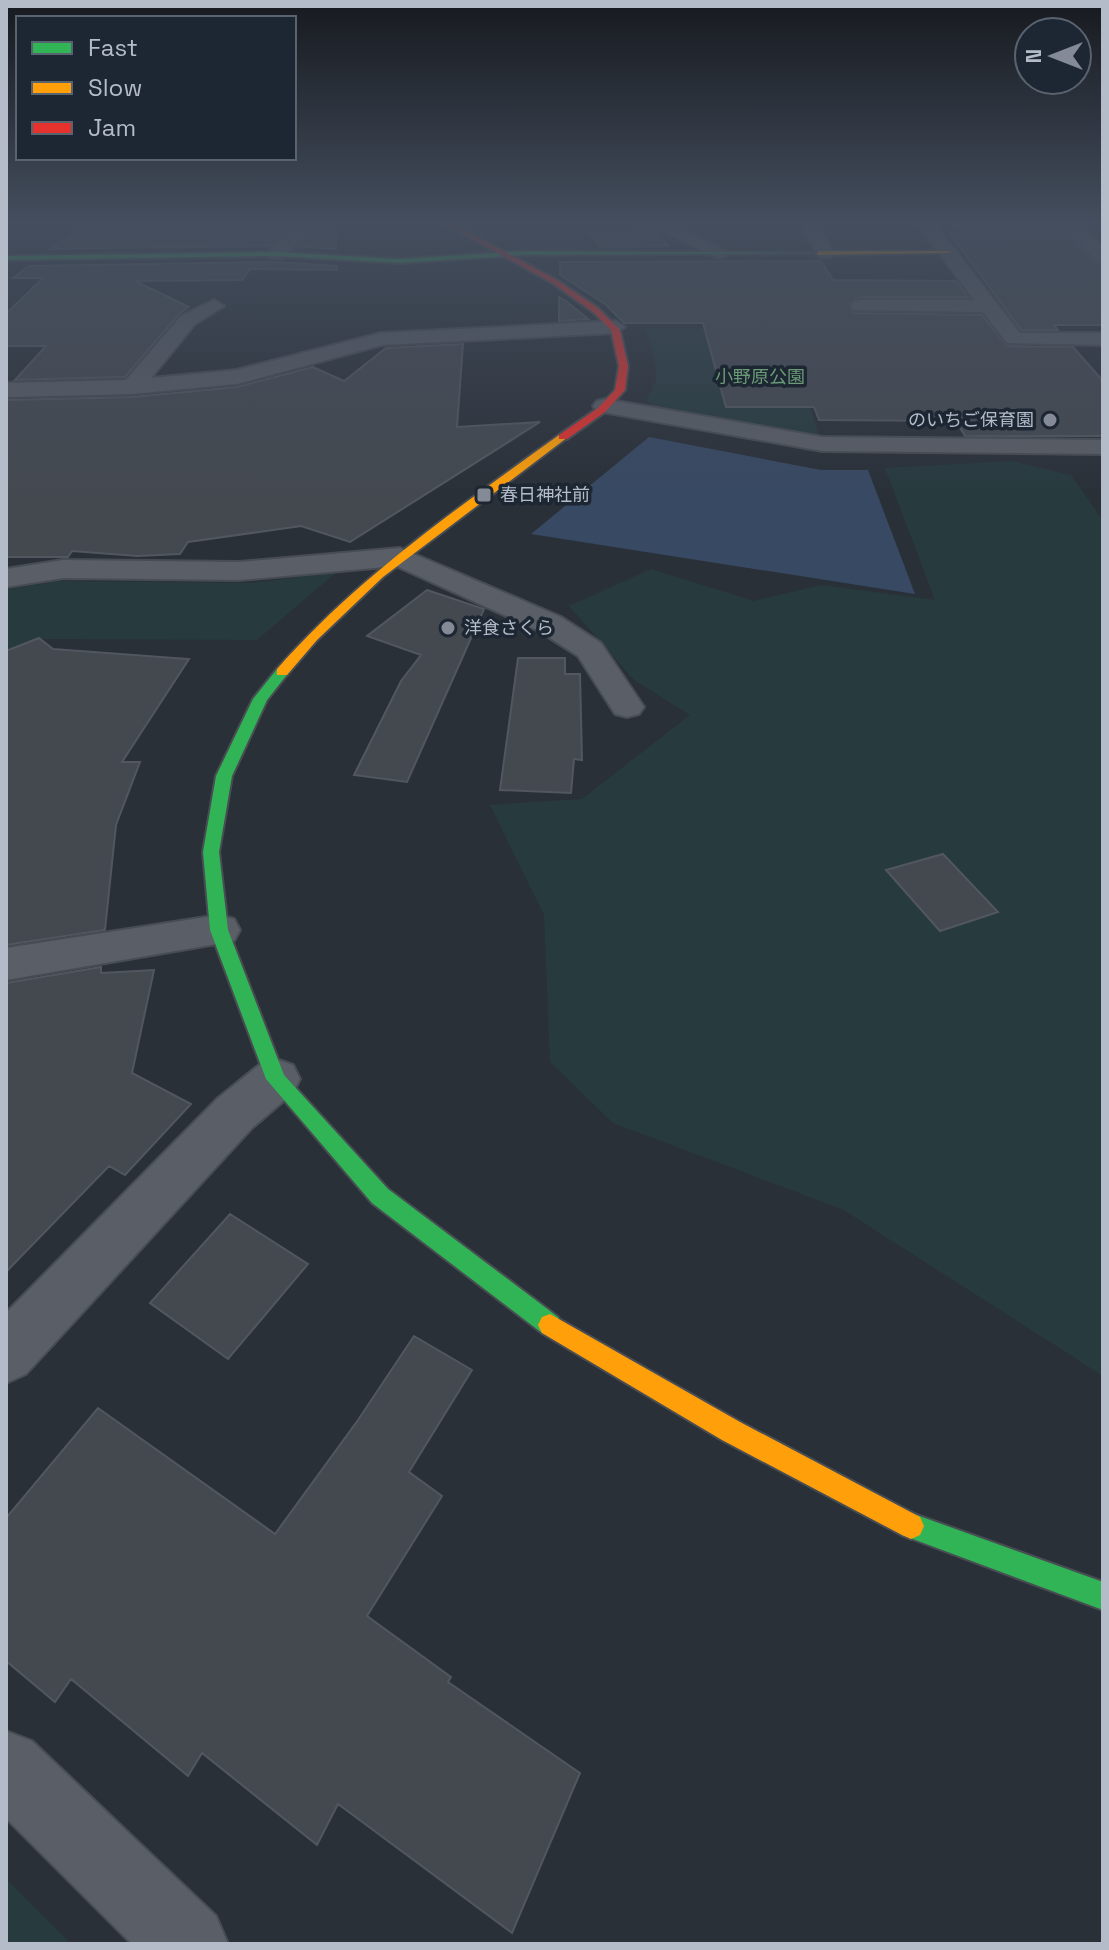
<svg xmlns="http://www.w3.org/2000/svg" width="1109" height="1950" font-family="'Space Grotesk','Noto Sans JP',sans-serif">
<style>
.green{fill:#273a3e}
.water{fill:#384963}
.building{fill:#444950;stroke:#52575f;stroke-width:2}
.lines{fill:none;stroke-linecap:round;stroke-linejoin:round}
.street-casing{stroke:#484c53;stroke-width:4}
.fast-casing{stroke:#484c53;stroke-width:4}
.slow-casing{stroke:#484c53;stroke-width:4}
.jam-casing{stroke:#484c53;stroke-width:4}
.street{fill:#5a5e66;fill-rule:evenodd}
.fast{fill:#30b455;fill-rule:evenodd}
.slow{fill:#ff9f0a;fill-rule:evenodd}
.jam{fill:#e5322d;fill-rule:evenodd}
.poi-dot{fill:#848b96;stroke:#1d2633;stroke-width:3}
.labels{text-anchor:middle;stroke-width:7;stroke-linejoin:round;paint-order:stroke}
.far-park-label{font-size:18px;fill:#6b9a76;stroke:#1d2633}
.far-poi-label{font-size:18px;fill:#b4bcc9;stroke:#1d2633;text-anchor:start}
</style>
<rect width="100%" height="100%" fill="#2a3038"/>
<path class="green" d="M 645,328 L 992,330 L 1004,346 L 1025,346 L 1050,377 L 1103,377 L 1103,399 L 807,399 L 820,439 L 655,406 L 646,400 C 665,378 653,352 645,328 Z
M 1012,461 L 1071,475 L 1103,521 L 1103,1376 L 842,1209 L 613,1123 L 550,1062 L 544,915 L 490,805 L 582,799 L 690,715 L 634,680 L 569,606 L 651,569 L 754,601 L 821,585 L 935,600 L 885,468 Z
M 337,572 L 257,640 L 43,639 L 6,655 L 6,590 L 10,589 L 58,581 L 253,583 Z
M 6,1879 L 71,1944 L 6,1944 Z"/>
<path class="water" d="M 649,437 L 821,470 L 868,470 L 915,594 L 531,534 Z"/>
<path class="building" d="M 87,222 L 294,222 L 270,246 L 51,249 Z
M 320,222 L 336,222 L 336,249 L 297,247 Z
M 954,224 L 1049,224 L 1055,230 L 1062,230 L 1095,263 L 1103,265 L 1103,325 L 1054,325 L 1058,330 L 1021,330 L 949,233 L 962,233 Z
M 655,230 L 668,246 L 599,247 L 591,233 Z
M 821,261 L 833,280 L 956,281 L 968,297 L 860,297 L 848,304 L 853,313 L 982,315 L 1007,346 L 1073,347 L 1103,381 L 1103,436 L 965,436 L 956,421 L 819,420 L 814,407 L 726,407 L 703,323 L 624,323 L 605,304 L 560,275 L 560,262 Z
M 276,262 L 337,266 L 337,270 L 250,269 L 242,280 L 135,281 L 189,307 L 179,314 L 125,377 L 15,380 L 46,346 L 6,346 L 6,314 L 43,278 L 13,278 L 29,266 Z
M 559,297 L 566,301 L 588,319 L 559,321 Z
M 463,344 L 457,427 L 540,422 L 350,542 L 301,526 L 188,542 L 180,554 L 137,556 L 72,551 L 68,557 L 6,557 L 6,400 L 132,397 L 237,387 L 313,367 L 344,381 L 386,348 Z
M 427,590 L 484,609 L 407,782 L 354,775 L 401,681 L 421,655 L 367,636 Z
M 39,638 L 53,649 L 189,659 L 122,762 L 140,762 L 116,825 L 105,930 L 6,945 L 6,651 Z
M 518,658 L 565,658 L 565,674 L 580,674 L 582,760 L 574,759 L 571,793 L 500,790 Z
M 943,854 L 998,912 L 940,931 L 886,870 Z
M 101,967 L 101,973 L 154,970 L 132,1073 L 191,1104 L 125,1175 L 109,1166 L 6,1272 L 6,983 Z
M 230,1214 L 308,1264 L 228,1359 L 150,1303 Z
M 414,1336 L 472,1370 L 409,1472 L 442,1496 L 367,1616 L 451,1677 L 448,1682 L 580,1773 L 512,1933 L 338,1804 L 317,1845 L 202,1753 L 188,1776 L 71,1679 L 55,1702 L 6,1661 L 6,1518 L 98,1408 L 275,1534 L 358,1420 Z"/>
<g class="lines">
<g class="street-casing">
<path id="street" d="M 299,222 L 317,222 L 282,258 L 270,258 L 267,254 L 270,250 Z
M 645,222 L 668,222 L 730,253 L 721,258 L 715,257 Z
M 800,222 L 817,222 L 834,253 L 831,257 L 819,257 Z
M 916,222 L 933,222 L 1020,333 L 1103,333 L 1103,345 L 1007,343 L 983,312 L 853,310 L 850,306 L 853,302 L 860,300 L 974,300 Z
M 1058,222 L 1076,222 L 1103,247 L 1103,262 L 1097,261 Z
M 214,300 L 224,306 L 195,324 L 151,378 L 236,370 L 381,333 L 615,321 L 625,327 L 615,333 L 382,345 L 237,384 L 132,394 L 6,397 L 6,383 L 126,380 L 181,316 Z
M 605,399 L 822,437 L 1103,440 L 1103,454 L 822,451 L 597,411 L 593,406 L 597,401 Z
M 400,548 L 561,617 L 601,643 L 644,707 L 639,714 L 627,717 L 615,714 L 578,656 L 539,631 L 396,566 L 239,580 L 63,578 L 6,587 L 6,569 L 63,560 L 239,562 Z
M 219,915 L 234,919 L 240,930 L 234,941 L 6,980 L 6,948 Z
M 276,1059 L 293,1065 L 300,1079 L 293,1093 L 252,1128 L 26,1374 L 6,1383 L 6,1313 L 218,1098 L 259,1065 Z
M 6,1731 L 32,1741 L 216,1916 L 228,1944 L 132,1944 L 6,1818 Z"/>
</g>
<g class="fast-casing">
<path id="fast" d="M 525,251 L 823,253 L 525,255 L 400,263 L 276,256 L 6,260 L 6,256 L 276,252 L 400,259 Z
M 282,668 L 289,672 L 267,700 L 232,776 L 219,852 L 228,930 L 284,1075 L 388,1189 L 558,1317 L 562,1325 L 558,1333 L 550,1336 L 542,1333 L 372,1203 L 266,1079 L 210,930 L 203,852 L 216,776 L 253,699 L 277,669 Z
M 911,1513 L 1103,1582 L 1103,1610 L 902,1535 L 898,1526 L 902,1517 Z"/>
</g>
<g class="slow-casing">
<path id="slow" d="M 819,251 L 948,251 L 952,253 L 816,255 Z
M 559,435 L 568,437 L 383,577 L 317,640 L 287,675 L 277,675 L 277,669 C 359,576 459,507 559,435 Z
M 550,1314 L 740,1422 L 920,1517 L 924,1526 L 920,1535 L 911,1539 L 902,1535 L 722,1440 L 542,1333 L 538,1325 L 542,1317 Z"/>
</g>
<g class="jam-casing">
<path id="jam" d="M 441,222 L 450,222 L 557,280 L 598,308 L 620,330 L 628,366 L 625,390 L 605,412 L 567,439 L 559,439 L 559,435 L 598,408 L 615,390 L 619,366 L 611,330 L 593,312 L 552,283 Z"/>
</g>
<use href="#street" class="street"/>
<use href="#fast" class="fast"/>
<use href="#slow" class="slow"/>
<use href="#jam" class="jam"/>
</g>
<linearGradient id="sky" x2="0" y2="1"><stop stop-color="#171a1f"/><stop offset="0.45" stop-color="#444e5e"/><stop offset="1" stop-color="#444e5e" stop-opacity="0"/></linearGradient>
<rect width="1109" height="495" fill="url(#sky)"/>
<g class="poi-dot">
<circle cx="1050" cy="420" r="8"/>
<rect x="476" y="487" width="16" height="16" rx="4"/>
<circle cx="448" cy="628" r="8"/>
</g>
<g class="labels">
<g class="far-park-label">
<text x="760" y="383">小野原公園</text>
</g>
<g class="far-poi-label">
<text x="1034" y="426" text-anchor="end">のいちご保育園</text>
<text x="500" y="501">春日神社前</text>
<text x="464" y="634">洋食さくら</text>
</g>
</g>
<rect width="1109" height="1950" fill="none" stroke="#b4bcc9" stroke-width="16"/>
<rect x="16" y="16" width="280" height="144" fill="#1d2633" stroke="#59626f" stroke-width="2"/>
<rect x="32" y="42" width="40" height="12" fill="#30b455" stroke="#59626f" stroke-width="2"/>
<text x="88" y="56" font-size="24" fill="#b4bcc9">Fast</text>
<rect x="32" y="82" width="40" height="12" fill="#ff9f0a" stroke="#59626f" stroke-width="2"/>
<text x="88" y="96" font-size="24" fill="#b4bcc9">Slow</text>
<rect x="32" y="122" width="40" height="12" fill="#e5322d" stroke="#59626f" stroke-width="2"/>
<text x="88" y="136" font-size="24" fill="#b4bcc9">Jam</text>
<g transform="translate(1053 56) rotate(270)"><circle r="38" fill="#1d2633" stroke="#59626f" stroke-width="2"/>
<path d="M0-6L14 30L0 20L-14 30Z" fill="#848b96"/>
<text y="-12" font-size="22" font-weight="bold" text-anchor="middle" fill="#b4bcc9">N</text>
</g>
</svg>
